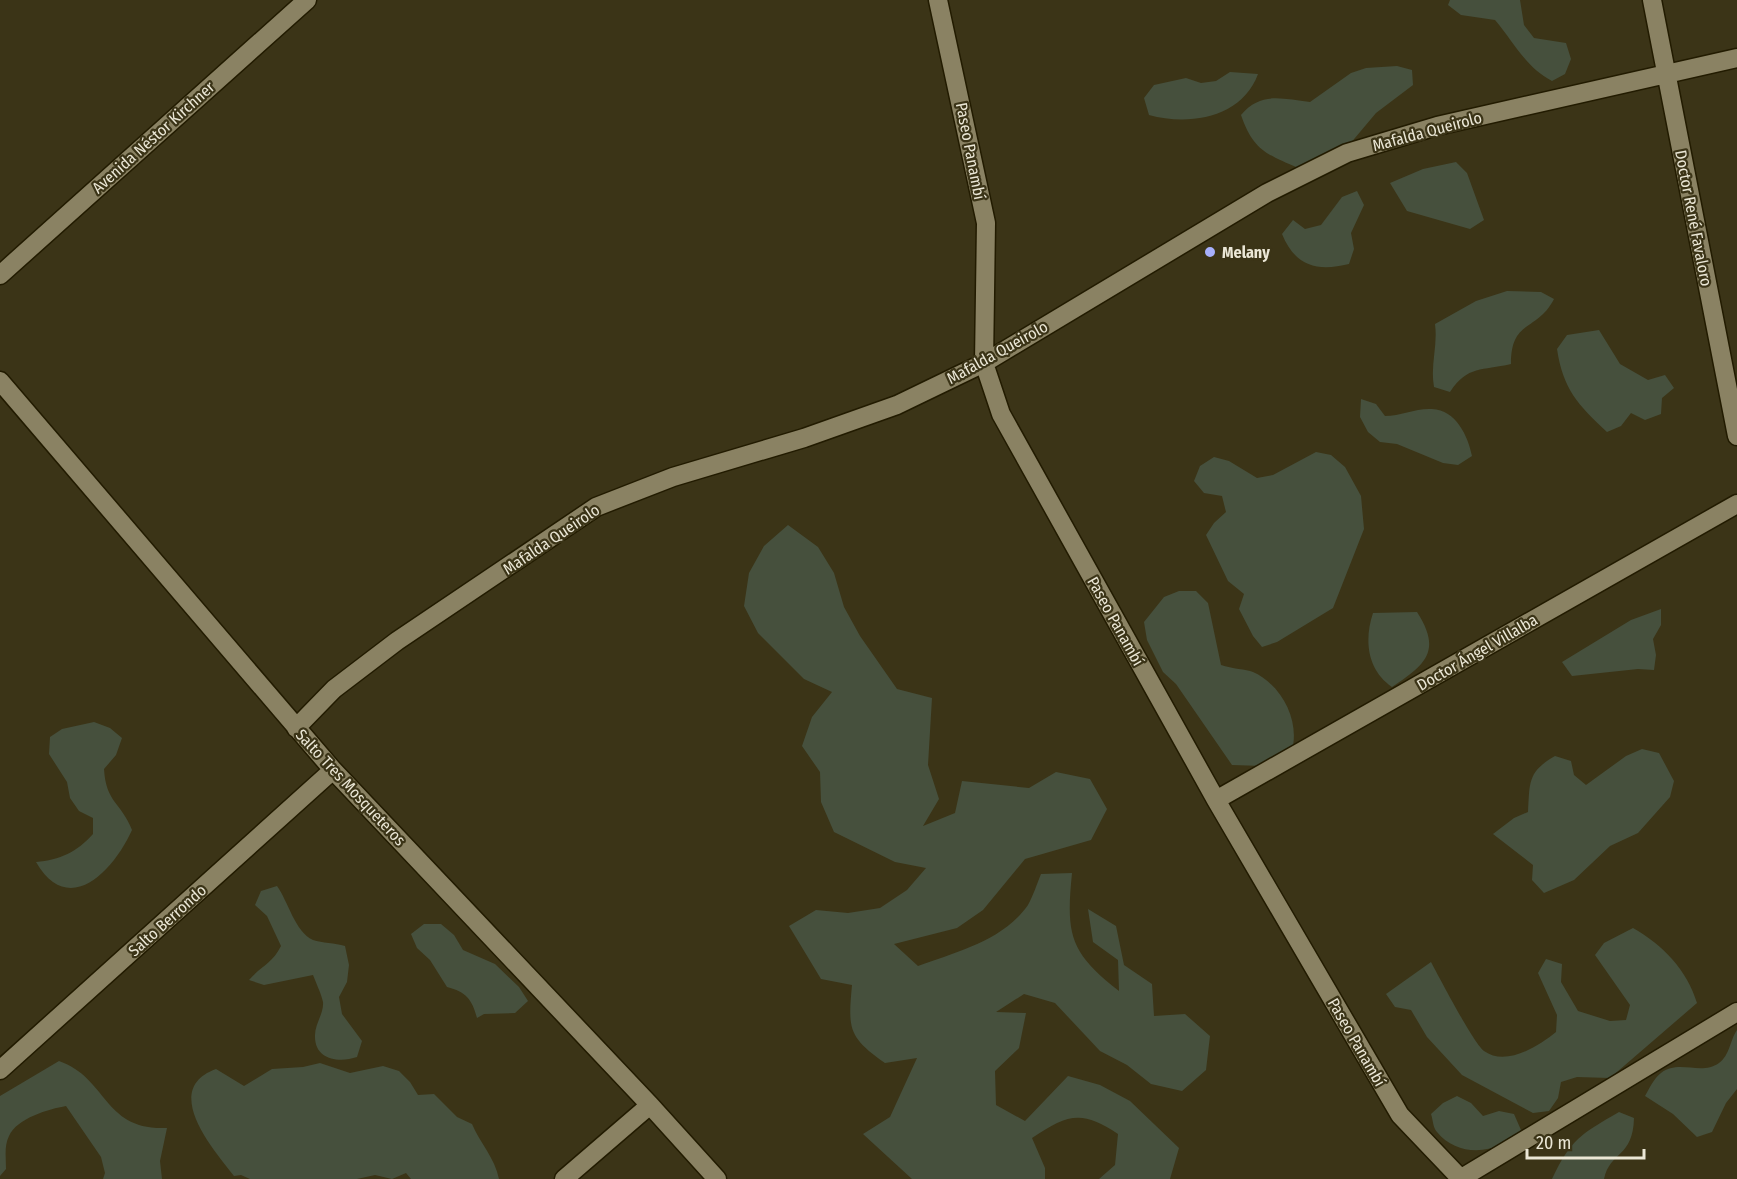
<svg xmlns="http://www.w3.org/2000/svg" width="1737" height="1179" font-family="'Fira Sans Condensed',sans-serif">
<style>
.green{fill:#46503d}
.lines{fill:none;stroke-linecap:round;stroke-linejoin:round}
.minor-casing{stroke:#221b00;stroke-width:21}
.secondary-casing{stroke:#221b00;stroke-width:21}
.minor{stroke:#8a8263;stroke-width:18}
.secondary{stroke:#8a8263;stroke-width:18}
.poi-dot{fill:#a7b0fc;stroke:#3b3417;stroke-width:2}
.labels{text-anchor:middle;stroke-width:4.5;stroke-linejoin:round;paint-order:stroke}
.street-label{font-size:16px;fill:#ebe7d6;stroke:#3b3417}
.poi-label{font-size:16px;font-weight:bold;fill:#ebe7d6;stroke:#3b3417;text-anchor:start}
</style>
<rect width="100%" height="100%" fill="#3b3417"/>
<path class="green" d="M 1450,0 L 1520,0 L 1524,25 L 1534,38 L 1566,43 L 1571,59 L 1565,74 L 1552,81 C 1525,67 1514,42 1495,20 L 1461,15 L 1448,5 Z
M 1397,66 L 1412,70 L 1413,85 L 1376,113 L 1344,151 L 1298,168 C 1266,154 1253,150 1241,115 C 1261,91 1282,99 1310,102 L 1351,73 L 1366,68 Z
M 1230,72 L 1258,74 C 1242,118 1189,126 1149,115 L 1144,98 L 1154,85 L 1186,78 L 1201,83 L 1216,81 Z
M 1456,162 L 1467,173 L 1484,220 L 1470,229 L 1407,211 L 1390,183 L 1423,169 Z
M 1357,191 L 1364,205 L 1351,233 L 1354,249 L 1349,264 C 1317,272 1295,266 1282,234 L 1293,220 L 1305,229 L 1321,225 L 1342,197 Z
M 1507,291 L 1541,292 L 1554,299 C 1537,332 1511,319 1511,364 C 1482,371 1468,365 1450,392 L 1434,387 C 1430,365 1438,346 1435,324 L 1476,301 Z
M 1599,330 L 1620,364 L 1648,380 L 1665,375 L 1674,388 L 1662,398 L 1661,414 L 1645,420 L 1631,413 L 1621,426 L 1607,432 C 1578,405 1563,389 1557,349 L 1567,335 Z
M 1361,399 L 1376,404 L 1385,416 C 1401,416 1416,408 1432,409 C 1456,410 1468,436 1472,456 L 1458,465 L 1443,463 L 1397,444 L 1380,442 L 1368,432 L 1360,417 Z
M 1316,452 L 1331,455 L 1345,467 L 1361,496 L 1364,529 L 1333,608 L 1277,642 L 1262,647 L 1253,636 L 1239,609 L 1244,594 L 1228,581 L 1206,535 L 1214,523 L 1226,512 L 1222,496 L 1204,493 L 1194,481 L 1200,466 L 1214,457 L 1229,461 L 1257,478 L 1273,475 Z
M 788,525 L 818,547 L 834,573 L 844,607 L 860,636 L 897,689 L 932,698 L 928,765 L 939,799 L 923,826 L 955,813 L 962,781 L 1029,788 L 1056,772 L 1090,779 L 1107,809 L 1091,840 L 1025,859 L 983,910 L 957,928 L 894,944 L 918,966 C 956,952 1003,941 1028,905 C 1033,896 1037,884 1041,874 L 1072,873 C 1066,934 1069,952 1119,991 L 1118,960 L 1093,942 L 1088,909 L 1116,926 L 1124,965 L 1152,984 L 1154,1016 L 1185,1014 L 1210,1036 L 1206,1070 L 1182,1091 L 1151,1084 L 1127,1065 L 1100,1051 L 1055,1003 L 1024,994 L 996,1012 L 1026,1013 L 1019,1048 L 995,1071 L 996,1105 L 1025,1121 L 1068,1076 L 1100,1085 L 1130,1101 L 1179,1148 L 1170,1179 L 1099,1179 L 1115,1165 L 1118,1134 C 1081,1109 1067,1115 1032,1138 L 1045,1168 L 1045,1179 L 912,1179 L 863,1134 L 890,1117 L 917,1058 L 885,1063 C 848,1037 848,1029 852,985 L 821,979 L 789,926 L 816,910 L 848,913 L 880,908 L 907,890 L 926,868 L 895,862 L 834,832 L 821,802 L 820,772 L 802,746 L 812,717 L 832,692 L 804,679 L 758,633 L 744,606 L 749,573 L 764,546 Z
M 1179,591 L 1196,591 L 1208,603 L 1221,665 C 1232,669 1246,669 1253,672 C 1282,685 1300,721 1292,750 L 1263,766 L 1232,765 L 1176,684 L 1163,672 L 1147,640 L 1144,622 L 1164,597 Z
M 1661,609 L 1661,625 L 1653,639 L 1656,655 L 1654,670 L 1638,669 L 1572,676 L 1562,662 L 1631,620 Z
M 1417,612 C 1442,651 1426,664 1392,687 C 1367,670 1364,640 1373,613 Z
M 94,722 L 110,728 L 122,738 L 116,755 L 104,769 C 106,803 121,802 132,830 C 114,870 69,919 36,862 C 60,860 77,852 93,834 L 93,818 L 79,811 L 70,798 L 67,782 L 49,754 L 50,737 L 62,729 Z
M 1642,749 L 1659,753 L 1674,781 L 1670,797 L 1638,833 L 1610,846 L 1574,880 L 1544,893 L 1532,880 L 1533,865 L 1493,834 L 1514,818 L 1528,812 C 1530,783 1527,772 1555,756 L 1571,761 L 1574,775 L 1586,785 L 1626,756 Z
M 277,886 C 288,901 295,932 313,940 C 322,943 335,943 345,946 L 349,965 L 347,982 L 339,997 L 342,1014 L 362,1041 L 357,1057 C 339,1063 314,1060 315,1035 C 315,1024 324,1013 323,1002 C 321,993 316,983 313,975 L 264,985 L 249,980 C 261,966 272,964 281,946 L 267,916 L 255,905 L 261,891 Z
M 424,924 L 441,924 L 454,935 L 463,950 L 495,964 L 519,987 L 528,1001 L 515,1013 L 484,1014 L 477,1018 C 472,999 466,992 447,987 L 430,960 L 417,948 L 411,934 Z
M 1633,928 C 1663,945 1687,970 1697,1003 L 1610,1078 L 1577,1077 L 1561,1082 L 1558,1098 L 1549,1111 L 1533,1113 L 1462,1075 L 1427,1037 L 1411,1010 L 1395,1007 L 1386,994 L 1431,962 C 1439,977 1474,1044 1484,1051 C 1506,1067 1539,1046 1556,1032 L 1557,1015 L 1538,973 L 1546,959 L 1562,964 L 1561,982 L 1578,1011 L 1610,1021 L 1626,1020 L 1630,1005 L 1595,955 L 1604,943 Z
M 1737,1030 L 1737,1089 L 1726,1103 L 1712,1132 L 1697,1137 L 1673,1114 L 1645,1096 C 1649,1089 1654,1078 1661,1073 C 1679,1059 1701,1076 1719,1063 C 1730,1055 1730,1040 1737,1030 Z
M 59,1061 C 108,1078 103,1131 167,1128 L 160,1161 L 162,1179 L 103,1179 L 105,1173 L 101,1157 L 66,1106 C 49,1109 17,1118 9,1136 C 4,1146 6,1158 6,1169 L 0,1176 L 0,1096 Z
M 320,1063 L 350,1073 L 383,1066 L 399,1071 L 410,1082 L 418,1095 L 434,1094 L 457,1117 L 472,1124 C 480,1143 495,1158 499,1179 L 411,1179 L 406,1173 L 392,1179 L 375,1175 L 357,1179 L 250,1179 L 241,1175 L 234,1176 C 212,1148 161,1089 216,1069 L 244,1086 L 272,1069 L 303,1067 Z
M 1457,1096 L 1471,1103 L 1483,1116 L 1499,1111 L 1514,1114 L 1521,1130 C 1500,1154 1459,1159 1437,1132 C 1433,1128 1433,1120 1431,1114 L 1443,1103 Z
M 1619,1112 L 1634,1118 C 1633,1158 1610,1151 1604,1179 L 1552,1179 C 1571,1139 1581,1134 1619,1112 Z"/>
<g class="lines">
<g class="minor-casing">
<path id="minor" d="M 938,0 L 986,223 L 984,363 L 1001,414 L 1216,800 L 1400,1115 L 1461,1179
M 1652,0 L 1737,436
M 0,381 L 333,770 L 650,1105 L 717,1179
M 296,728 L 334,689 L 397,641 L 596,507 L 673,477 L 804,438 L 897,405 L 984,363 L 1267,193 L 1347,153 L 1437,126 L 1737,58
M 1216,800 L 1737,504
M 0,1070 L 333,770
M 564,1179 L 650,1105
M 1460,1179 L 1737,1012"/>
</g>
<g class="secondary-casing">
<path id="secondary" d="M 0,275 L 307,0"/>
</g>
<use href="#minor" class="minor"/>
<use href="#secondary" class="secondary"/>
</g>
<circle class="poi-dot" cx="1210" cy="252" r="6"/>
<g class="labels">
<g class="street-label">
<text transform="translate(1427 131) rotate(-15)" y="6">Mafalda Queirolo</text>
<text transform="translate(153 137) rotate(-42)" y="6">Avenida Néstor Kirchner</text>
<text transform="translate(971 151) rotate(79)" y="6">Paseo Panambí</text>
<text transform="translate(1694 218) rotate(79)" y="6">Doctor René Favaloro</text>
<text transform="translate(997 352) rotate(-29)" y="6">Mafalda Queirolo</text>
<text transform="translate(551 539) rotate(-34)" y="6">Mafalda Queirolo</text>
<text transform="translate(1116 621) rotate(61)" y="6">Paseo Panambí</text>
<text transform="translate(1477 652) rotate(-30)" y="6">Doctor Ángel Villalba</text>
<text transform="translate(351 787) rotate(47)" y="6">Salto Tres Mosqueteros</text>
<text transform="translate(167 920) rotate(-42)" y="6">Salto Berrondo</text>
<text transform="translate(1357 1042) rotate(60)" y="6">Paseo Panambí</text>
</g>
<g class="poi-label">
<text x="1222" y="258">Melany</text>
</g>
</g>
<path d="M1527 1149v9h117v-9" fill="none" stroke="#ebe7d6" stroke-width="3"/>
<text x="1536" y="1149" font-size="18" fill="#ebe7d6" stroke="#3b3417" stroke-width="4.5" paint-order="stroke">20 m</text>
</svg>
